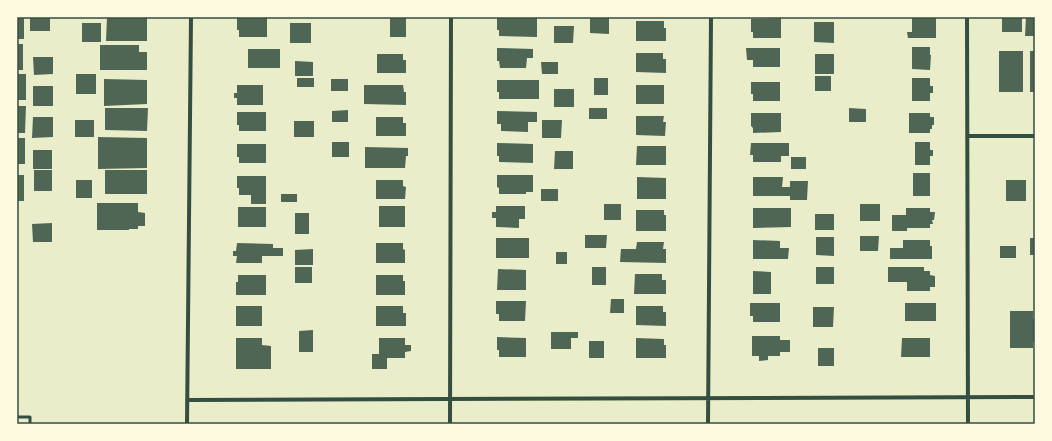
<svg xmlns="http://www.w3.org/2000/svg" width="1052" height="441" font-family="'Sofia Sans Condensed',sans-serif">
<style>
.building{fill:#4f6655}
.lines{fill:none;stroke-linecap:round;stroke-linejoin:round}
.service{stroke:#344e41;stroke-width:3}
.minor{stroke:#344e41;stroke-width:4}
.neatline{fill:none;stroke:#344e41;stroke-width:1.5}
</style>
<rect width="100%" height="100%" fill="#e9edc9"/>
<path class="building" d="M 17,17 L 24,17 L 24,39 L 17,39 Z
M 30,17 L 50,17 L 50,31 L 30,31 Z
M 107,17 L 147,17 L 147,41 L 106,41 Z
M 237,17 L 267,17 L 267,37 L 239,37 L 239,30 L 237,30 Z
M 390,17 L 406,17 L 406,37 L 390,37 Z
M 497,17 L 537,17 L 537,37 L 499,36 L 499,30 L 497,30 Z
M 590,17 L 609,17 L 609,34 L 590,33 Z
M 912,17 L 936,17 L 936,38 L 908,38 L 907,32 L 912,32 Z
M 1002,17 L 1022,17 L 1022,32 L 1002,32 Z
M 1026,17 L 1035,17 L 1035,36 L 1025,36 Z
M 781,18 L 781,38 L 753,38 L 753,32 L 751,32 L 751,19 Z
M 636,21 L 664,21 L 664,28 L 666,28 L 666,41 L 636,41 Z
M 814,22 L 834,22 L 834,43 L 814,42 Z
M 82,23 L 101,23 L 101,42 L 82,42 Z
M 290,23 L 311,23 L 311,43 L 290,43 Z
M 554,26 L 574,26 L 573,43 L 554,43 Z
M 17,44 L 23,44 L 23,70 L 17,70 Z
M 100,45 L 139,45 L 139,52 L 147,52 L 147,70 L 100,70 Z
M 912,47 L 930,47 L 930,55 L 931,55 L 930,70 L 912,69 Z
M 497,48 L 533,49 L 533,58 L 527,58 L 526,68 L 500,68 L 499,61 L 497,61 Z
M 746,48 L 780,48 L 780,67 L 753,67 L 753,60 L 747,60 Z
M 248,49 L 280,49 L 280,68 L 248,68 Z
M 999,51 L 1023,51 L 1023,92 L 999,92 Z
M 1030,51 L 1035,51 L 1035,92 L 1030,92 Z
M 636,53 L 663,53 L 663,59 L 666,59 L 666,73 L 636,72 Z
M 377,54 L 403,54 L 403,60 L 406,60 L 406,73 L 377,73 Z
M 815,54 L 834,54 L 834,74 L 815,74 Z
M 33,57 L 53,57 L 53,74 L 34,75 Z
M 295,61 L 313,62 L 313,76 L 295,76 Z
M 541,62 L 558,62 L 558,74 L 542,74 Z
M 17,74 L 26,74 L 26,100 L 17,100 Z
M 76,74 L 96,74 L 96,94 L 76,94 Z
M 815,76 L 831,76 L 831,91 L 815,91 Z
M 297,78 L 314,78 L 314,87 L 297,87 Z
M 594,78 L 608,78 L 608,95 L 594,95 Z
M 912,78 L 930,78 L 930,86 L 933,86 L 933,93 L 930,93 L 930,101 L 912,101 Z
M 104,79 L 147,80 L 147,104 L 104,106 Z
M 331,79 L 348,79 L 348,91 L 331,91 Z
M 497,80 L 539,80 L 539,99 L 499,99 L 499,92 L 497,92 Z
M 751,82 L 780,82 L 780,101 L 753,101 L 753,94 L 751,94 Z
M 237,85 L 263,85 L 263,105 L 237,105 L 237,98 L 234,98 L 234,93 L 237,93 Z
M 364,85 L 403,85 L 404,92 L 406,92 L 406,105 L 364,104 Z
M 636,85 L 664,85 L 664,104 L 636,104 Z
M 33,86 L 53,86 L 53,106 L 33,106 Z
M 554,89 L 574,89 L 574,107 L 554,107 Z
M 17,106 L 26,106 L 25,133 L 17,133 Z
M 105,108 L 148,108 L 147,131 L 105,130 Z
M 589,108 L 607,108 L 607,119 L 589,119 Z
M 849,108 L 866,109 L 866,122 L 849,122 Z
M 348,110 L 348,122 L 332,122 L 332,111 Z
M 497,111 L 537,112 L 537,122 L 528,122 L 528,132 L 501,131 L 501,124 L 497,124 Z
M 237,112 L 266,112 L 266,131 L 239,131 L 239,125 L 237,125 Z
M 751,113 L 781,113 L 781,132 L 753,133 L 753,128 L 751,126 Z
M 909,113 L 930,113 L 930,117 L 934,117 L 934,125 L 932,125 L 932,129 L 930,129 L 930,133 L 909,133 Z
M 636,116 L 664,116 L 663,122 L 666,122 L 665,136 L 636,135 Z
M 33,117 L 53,117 L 53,137 L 32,138 Z
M 376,117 L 403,117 L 403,123 L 406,123 L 406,136 L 376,136 Z
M 75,120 L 94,120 L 94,137 L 75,137 Z
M 542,120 L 562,120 L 561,138 L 542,138 Z
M 294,121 L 314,121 L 314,137 L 294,137 Z
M 98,137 L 147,138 L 147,168 L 98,169 Z
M 17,138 L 25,138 L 25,164 L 17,164 Z
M 332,142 L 349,142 L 349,157 L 332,157 Z
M 915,142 L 930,142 L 930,150 L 933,150 L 933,156 L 930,156 L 930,165 L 915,165 Z
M 497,143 L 533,144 L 533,163 L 499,162 L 499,156 L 497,156 Z
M 751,143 L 789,143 L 789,156 L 781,156 L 781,162 L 753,162 L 753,155 L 750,155 Z
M 237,144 L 266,144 L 266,163 L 239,163 L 239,157 L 237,157 Z
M 637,146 L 666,146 L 666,165 L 636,165 Z
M 365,147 L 408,148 L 408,156 L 406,156 L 405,168 L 365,168 Z
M 33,150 L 52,150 L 52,169 L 33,169 Z
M 555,151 L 573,151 L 573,169 L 554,169 Z
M 791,157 L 806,157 L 806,169 L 791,169 Z
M 34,170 L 52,170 L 52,191 L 34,191 Z
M 105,170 L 147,170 L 147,194 L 105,194 Z
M 913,173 L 930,173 L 930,196 L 913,196 Z
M 17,175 L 24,175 L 24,201 L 17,201 Z
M 497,175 L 533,175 L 533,192 L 526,192 L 526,194 L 499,194 L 499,188 L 497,187 Z
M 237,176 L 266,176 L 266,204 L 251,204 L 251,195 L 239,195 L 239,188 L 237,188 Z
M 637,177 L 666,178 L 666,199 L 637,199 Z
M 753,177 L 783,177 L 782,187 L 790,187 L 790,181 L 808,181 L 807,200 L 790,200 L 790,196 L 753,196 Z
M 76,180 L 92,180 L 92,198 L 76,198 Z
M 376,180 L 403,180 L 403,186 L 406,187 L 405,199 L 376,199 Z
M 1006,180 L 1026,180 L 1026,201 L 1006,201 Z
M 541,189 L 558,189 L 558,201 L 541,201 Z
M 281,194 L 297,194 L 297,202 L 281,202 Z
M 97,203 L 138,203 L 138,212 L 145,213 L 145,226 L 138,226 L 138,229 L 129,229 L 129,230 L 97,230 Z
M 604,204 L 621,204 L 621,220 L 604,220 Z
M 860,204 L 880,204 L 880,221 L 860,221 Z
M 379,206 L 405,206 L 405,227 L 379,227 Z
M 496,206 L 525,206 L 525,219 L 519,219 L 519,228 L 496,227 L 496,218 L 492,218 L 492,212 L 496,212 Z
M 238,207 L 266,207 L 266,227 L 238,227 Z
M 753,208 L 791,208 L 791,227 L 753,228 Z
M 906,208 L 930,208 L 930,212 L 935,212 L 934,220 L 932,220 L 933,224 L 930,224 L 930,228 L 907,228 L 907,231 L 892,231 L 892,215 L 906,215 Z
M 636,210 L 664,210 L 664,215 L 666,215 L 666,231 L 636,231 Z
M 295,213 L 309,213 L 309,234 L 295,234 Z
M 815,214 L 834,214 L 834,230 L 815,230 Z
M 52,223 L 52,242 L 33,242 L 32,224 Z
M 585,235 L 607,235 L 606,248 L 585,248 Z
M 860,236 L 879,236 L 878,251 L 860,251 Z
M 816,237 L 834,237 L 834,256 L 816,255 Z
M 496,238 L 529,238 L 529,258 L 496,258 Z
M 1030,238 L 1035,238 L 1035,255 L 1030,255 Z
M 753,240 L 780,241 L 780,248 L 789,248 L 788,259 L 753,259 Z
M 903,240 L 930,240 L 930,246 L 932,246 L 932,259 L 890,259 L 890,248 L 903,248 Z
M 637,242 L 664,242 L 663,249 L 666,249 L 666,263 L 620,262 L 621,249 L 636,249 Z
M 237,243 L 273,244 L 273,248 L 283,248 L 283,256 L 262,256 L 262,263 L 236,263 L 237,256 L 233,256 L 233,251 L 236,251 Z
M 376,243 L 403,243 L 403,249 L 405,250 L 405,263 L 376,263 Z
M 1000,246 L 1016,246 L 1016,258 L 1000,258 Z
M 313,249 L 313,265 L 295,265 L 295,250 Z
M 556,252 L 567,252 L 567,264 L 556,264 Z
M 295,267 L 312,267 L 312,283 L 295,283 Z
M 592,267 L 606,267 L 606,285 L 592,285 Z
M 816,267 L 834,267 L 834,284 L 816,284 Z
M 888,267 L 924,267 L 924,271 L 930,271 L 930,275 L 935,276 L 935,287 L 930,287 L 930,291 L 907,291 L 907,282 L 888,282 Z
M 498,269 L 526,270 L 526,290 L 497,290 Z
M 753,271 L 771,272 L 771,294 L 753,294 Z
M 635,274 L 662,274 L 662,280 L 666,280 L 666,294 L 634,294 Z
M 238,275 L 266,275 L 266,295 L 236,295 L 236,282 L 238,282 Z
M 376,275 L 403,275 L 403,281 L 405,281 L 405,295 L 376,295 Z
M 611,299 L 624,299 L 624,313 L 610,313 Z
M 496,301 L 526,301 L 525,321 L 499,321 L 499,314 L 496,314 Z
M 750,303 L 780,303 L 780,322 L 753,322 L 753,316 L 750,316 Z
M 905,303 L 936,303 L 936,321 L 905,321 Z
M 236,306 L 262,306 L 262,326 L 236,326 Z
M 376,306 L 403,306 L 403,313 L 406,313 L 406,326 L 376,326 Z
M 636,306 L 663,306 L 663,312 L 666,312 L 666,326 L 636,325 Z
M 813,307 L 834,307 L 833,327 L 813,327 Z
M 1010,311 L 1033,311 L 1033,319 L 1035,319 L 1035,342 L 1033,342 L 1033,348 L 1010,348 Z
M 313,330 L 313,352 L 299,352 L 299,331 Z
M 551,332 L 578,332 L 578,338 L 571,338 L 571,349 L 551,349 Z
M 752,336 L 780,336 L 780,340 L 790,340 L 790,352 L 780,352 L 780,356 L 768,356 L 768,360 L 759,361 L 759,356 L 752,356 Z
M 497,337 L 526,338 L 526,357 L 499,357 L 499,350 L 497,350 Z
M 236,338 L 262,338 L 262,345 L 271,346 L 271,369 L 236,369 Z
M 379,338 L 405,338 L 405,345 L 411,345 L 411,351 L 405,352 L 405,358 L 387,358 L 387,369 L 372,369 L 372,354 L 379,354 Z
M 636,338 L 664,339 L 664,345 L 666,345 L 666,358 L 636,358 Z
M 902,338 L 930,338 L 930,357 L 901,357 Z
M 589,341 L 604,341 L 604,358 L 589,358 Z
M 818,348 L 834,348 L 834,366 L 818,366 Z"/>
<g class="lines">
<path class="service" d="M 17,417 L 30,417 L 30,424"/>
<path class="minor" d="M 967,17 L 968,424
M 967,136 L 1035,136
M 187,400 L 1035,397
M 187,424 L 191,17
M 450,424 L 451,17
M 708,424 L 711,17"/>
</g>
<rect width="1052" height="441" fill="none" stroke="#fefae0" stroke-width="36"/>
<rect x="18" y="18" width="1016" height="405" class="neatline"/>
</svg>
